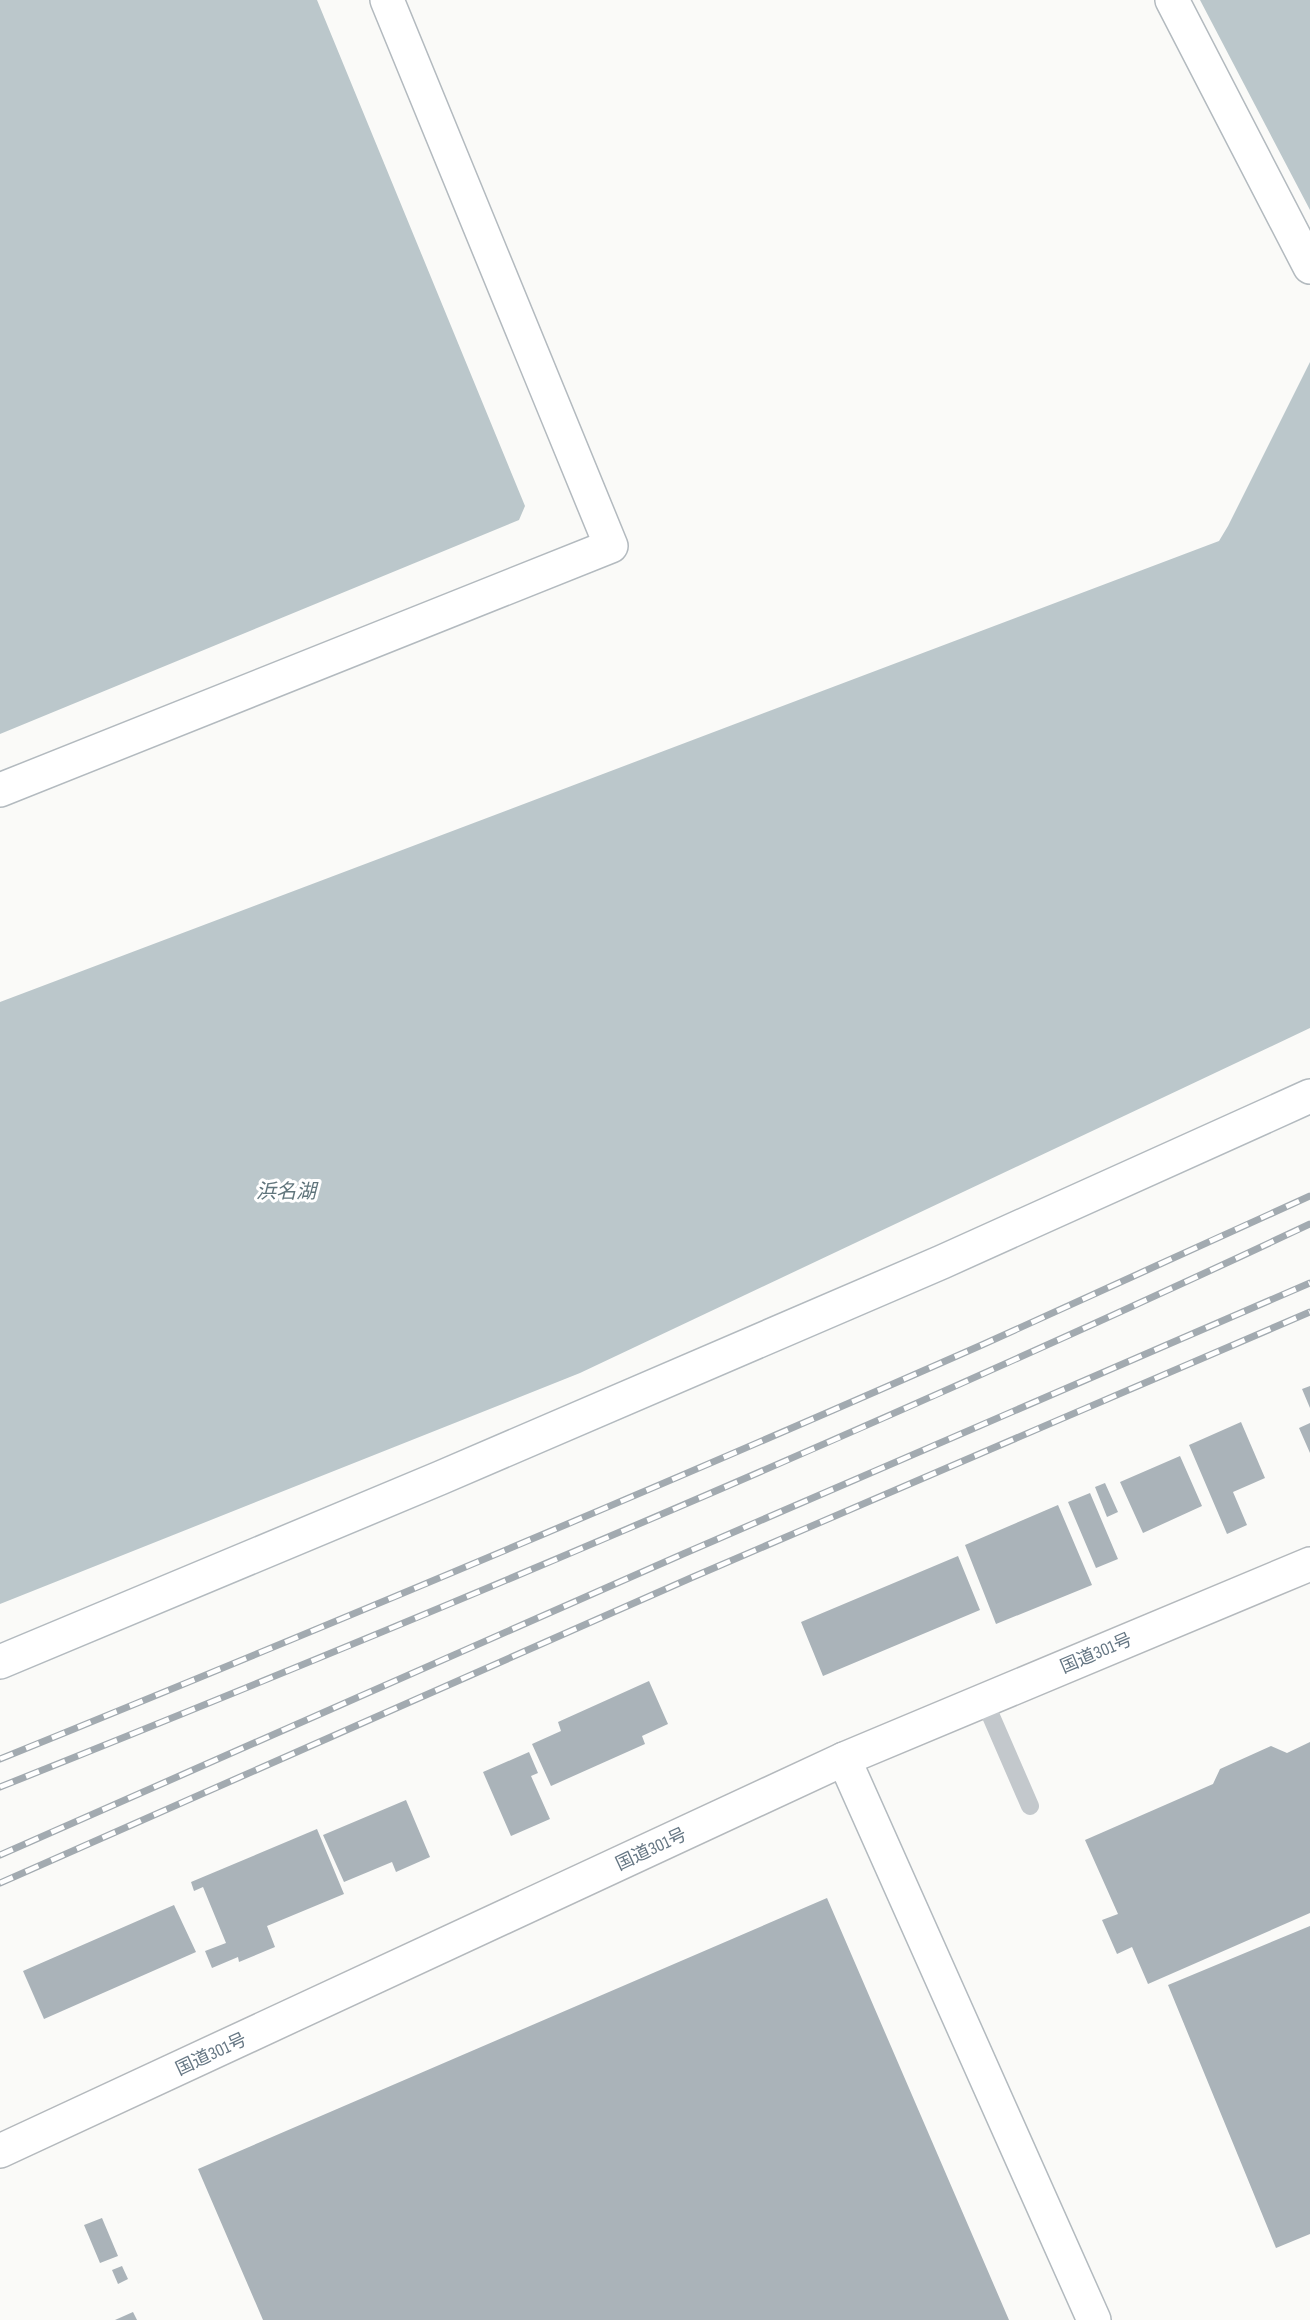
<svg xmlns="http://www.w3.org/2000/svg" width="1310" height="2320" font-family="'Sofia Sans Condensed','Noto Sans JP',sans-serif">
<style>
.water{fill:#bbc7cb}
.building{fill:#aab3b9}
.lines{fill:none;stroke-linecap:round;stroke-linejoin:round}
.secondary-casing{stroke:#b3babf;stroke-width:36}
.highway-casing{stroke:#b4b9bd;stroke-width:36}
.lane{stroke:#c3c8cc;stroke-width:18}
.secondary{stroke:#fff;stroke-width:33}
.highway{stroke:#fff;stroke-width:33}
.rail-casing{stroke:#a2aab0;stroke-width:7}
.rail{stroke:#fff;stroke-width:4.5;stroke-dasharray:14;stroke-linecap:butt}
.labels{text-anchor:middle;stroke-width:6;stroke-linejoin:round;paint-order:stroke}
.street-label{font-size:18px;fill:#657683;stroke:#fff}
.water-label{font-size:20px;font-style:italic;fill:#60757c;stroke:#fff}
</style>
<rect width="100%" height="100%" fill="#fafaf8"/>
<path class="water" d="M 0,0 L 317,0 L 525,506 L 519,520 L 0,734 Z
M 1200,0 L 1310,0 L 1310,210 Z
M 1310,362 L 1310,1028 L 580,1373 L 0,1604 L 0,1002 L 1219,541 L 1228,526 Z"/>
<path class="building" d="M 1310,1386 L 1310,1408 L 1302,1389 Z
M 1241,1422 L 1265,1478 L 1233,1492 L 1247,1525 L 1227,1534 L 1189,1445 Z
M 1310,1423 L 1310,1453 L 1299,1428 Z
M 1180,1456 L 1202,1506 L 1143,1533 L 1120,1482 Z
M 1105,1483 L 1118,1512 L 1107,1517 L 1095,1487 Z
M 1090,1493 L 1118,1559 L 1096,1568 L 1068,1502 Z
M 1058,1505 L 1092,1585 L 996,1624 L 965,1545 Z
M 958,1556 L 980,1610 L 823,1676 L 801,1622 Z
M 649,1681 L 668,1724 L 642,1736 L 645,1744 L 551,1786 L 532,1744 L 561,1731 L 558,1722 Z
M 1310,1742 L 1310,1913 L 1148,1984 L 1132,1947 L 1117,1954 L 1102,1920 L 1118,1914 L 1085,1840 L 1213,1784 L 1220,1769 L 1271,1746 L 1287,1753 Z
M 529,1752 L 538,1773 L 531,1776 L 550,1819 L 511,1836 L 483,1772 Z
M 406,1800 L 430,1857 L 396,1872 L 392,1862 L 344,1882 L 323,1835 Z
M 317,1829 L 344,1894 L 267,1926 L 275,1947 L 239,1962 L 238,1957 L 212,1968 L 205,1951 L 226,1943 L 203,1887 L 194,1891 L 191,1882 Z
M 827,1898 L 1009,2320 L 263,2320 L 198,2169 Z
M 174,1905 L 196,1952 L 44,2019 L 23,1971 Z
M 1310,1926 L 1310,2234 L 1276,2248 L 1168,1985 Z
M 102,2218 L 118,2256 L 100,2263 L 84,2225 Z
M 122,2266 L 128,2279 L 118,2284 L 112,2270 Z
M 133,2312 L 137,2320 L 115,2320 Z"/>
<g class="lines">
<g class="secondary-casing">
<path id="secondary" d="M 1172,0 L 1310,267
M 0,790 L 611,546 L 387,0
M 0,1662 L 440,1478 L 942,1262 L 1310,1096
M 844,1759 L 1094,2320"/>
</g>
<g class="highway-casing">
<path id="highway" d="M 0,2151 L 844,1759 L 1310,1564"/>
</g>
<path class="lane" d="M 984,1700 L 1030,1806"/>
<use href="#secondary" class="secondary"/>
<use href="#highway" class="highway"/>
<g class="rail-casing">
<path id="rail" d="M 0,1759 C 330,1625 658,1488 984,1344 C 1093,1295 1201,1245 1310,1196
M 0,1787 C 442,1611 880,1426 1310,1224
M 0,1855 L 683,1554 L 1310,1283
M 0,1883 L 693,1577 L 1310,1312"/>
</g>
<use href="#rail" class="rail"/>
</g>
<g class="labels">
<g class="street-label">
<text transform="translate(1096 1653) rotate(-23)" y="6">国道301号</text>
<text transform="translate(651 1849) rotate(-25)" y="6">国道301号</text>
<text transform="translate(211 2054) rotate(-25)" y="6">国道301号</text>
</g>
<g class="water-label">
<text x="286" y="1198">浜名湖</text>
</g>
</g>
</svg>
